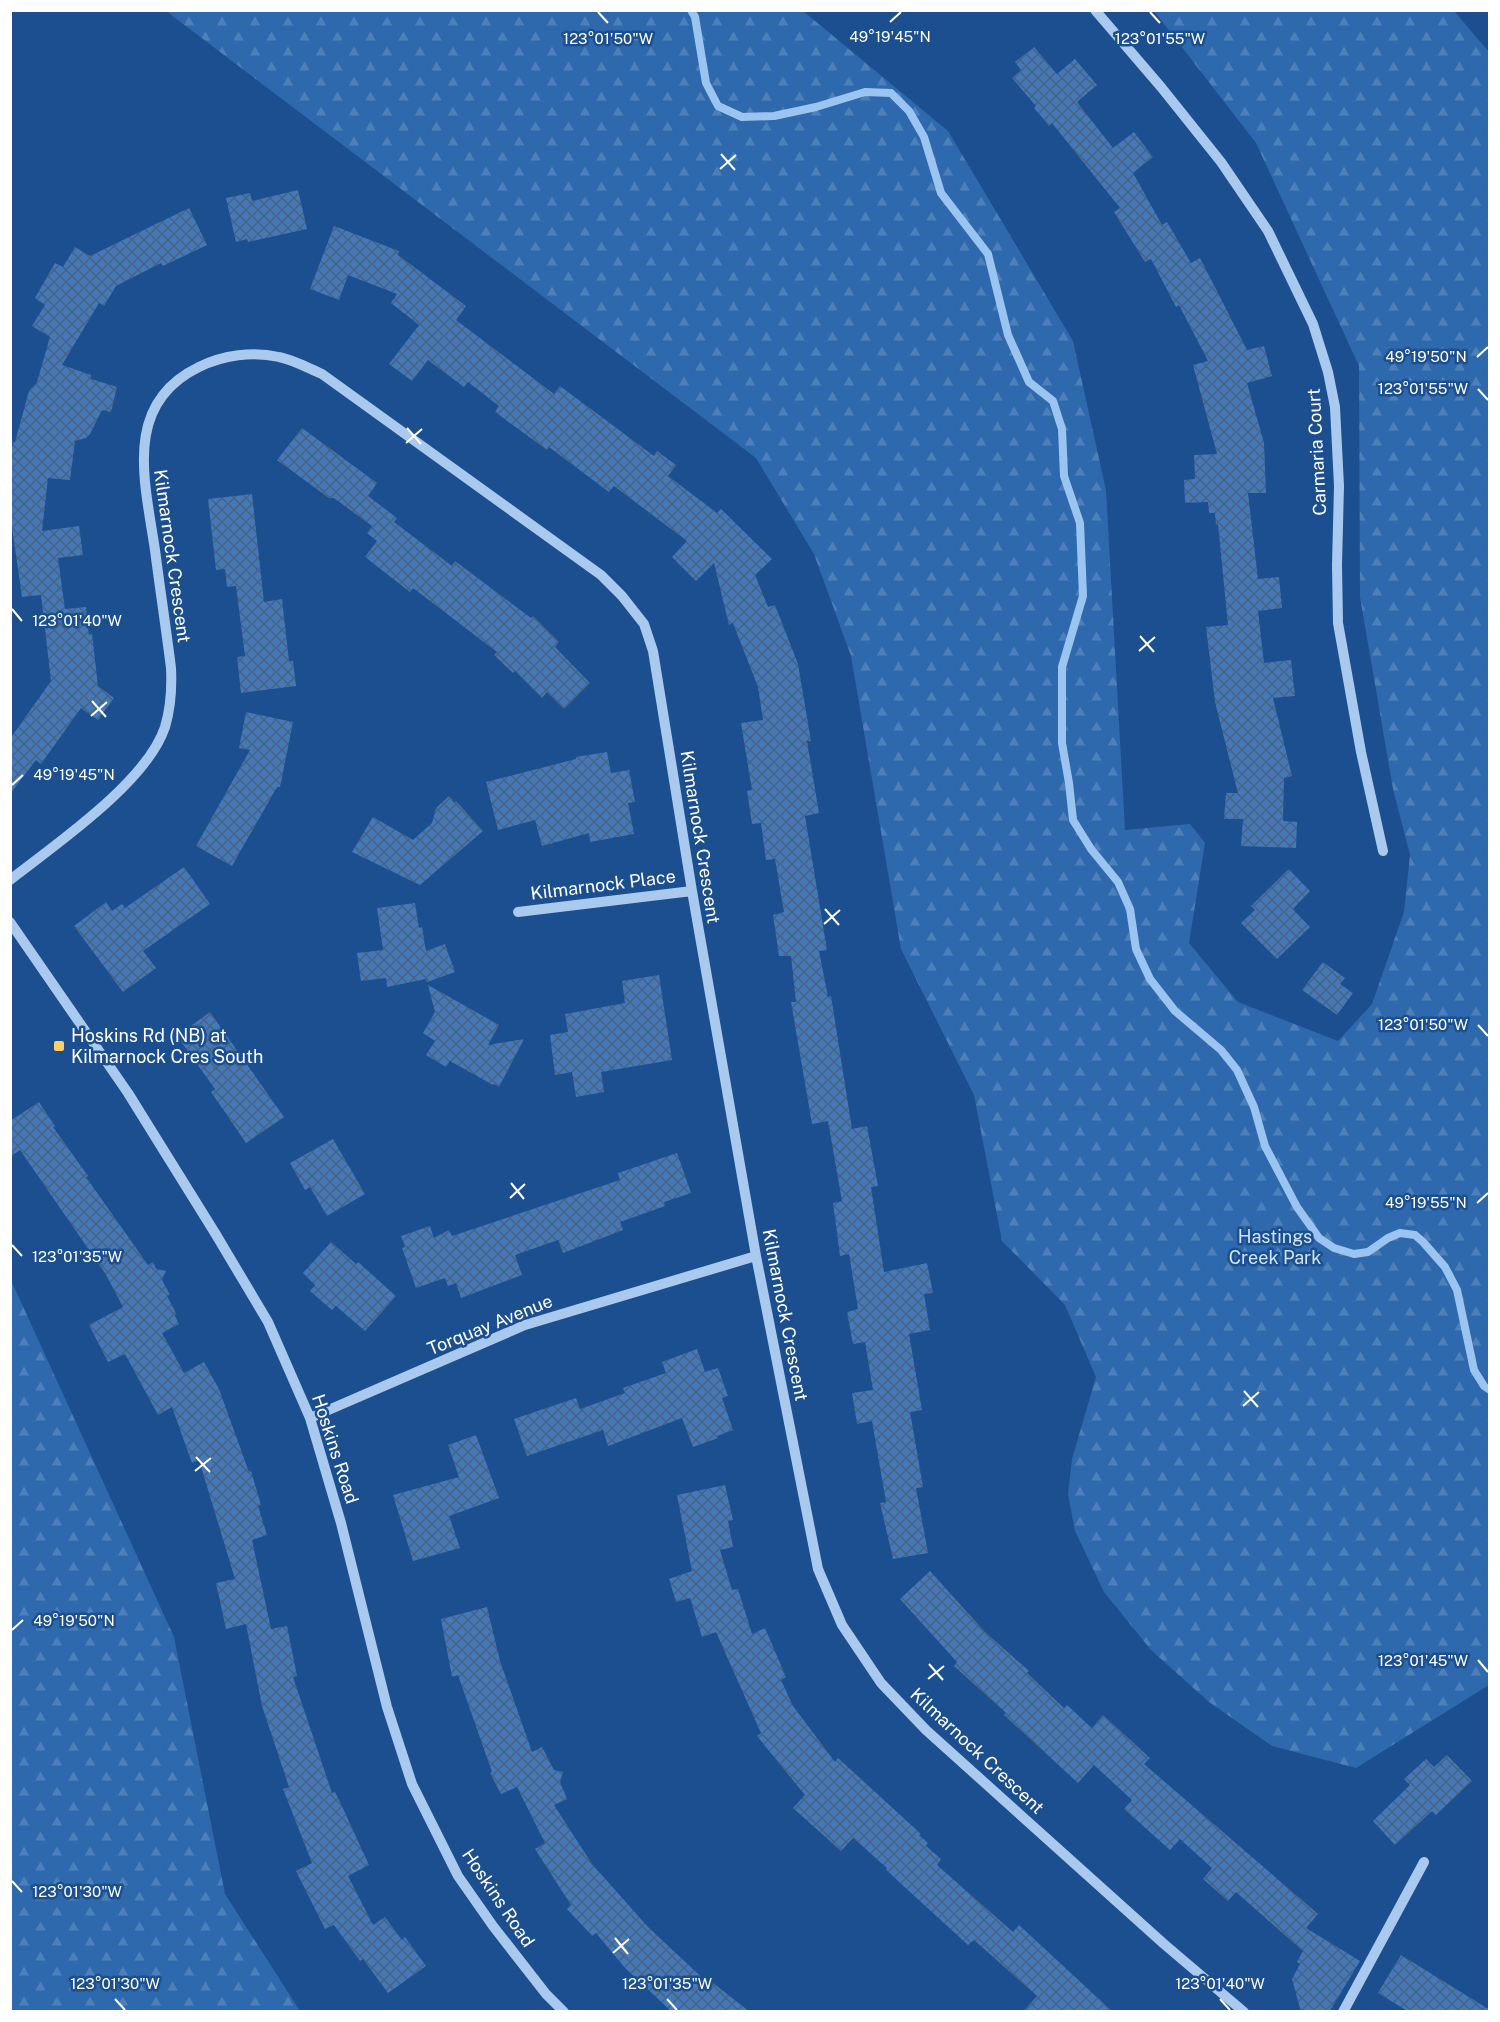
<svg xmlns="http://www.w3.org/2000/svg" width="1500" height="2022" font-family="'Public Sans',sans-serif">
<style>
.forest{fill:url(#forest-firs)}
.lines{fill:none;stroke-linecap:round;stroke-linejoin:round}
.stream{stroke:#9cc4f0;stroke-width:8}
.building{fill:url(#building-cross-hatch)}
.minor{stroke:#a9c9ee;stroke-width:10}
.ticks{fill:none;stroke:#fff;stroke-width:2}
.poi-dot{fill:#ffd166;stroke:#1b4f8f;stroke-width:2}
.labels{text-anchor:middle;stroke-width:5;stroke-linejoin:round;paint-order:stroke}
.street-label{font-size:18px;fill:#fff;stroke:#1b4f8f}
.poi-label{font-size:18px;fill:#fff;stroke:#1b4f8f;text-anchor:start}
.park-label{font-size:18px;fill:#cfe3fa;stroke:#1b4f8f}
.ticks-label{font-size:15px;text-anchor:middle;fill:#fff;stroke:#1b4f8f;stroke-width:5;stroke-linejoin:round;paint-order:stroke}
</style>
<defs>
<pattern id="forest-firs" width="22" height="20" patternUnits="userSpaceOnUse" patternTransform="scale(1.5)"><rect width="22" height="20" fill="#2e69ad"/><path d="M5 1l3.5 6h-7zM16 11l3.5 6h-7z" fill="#4d80b9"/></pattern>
<pattern id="building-cross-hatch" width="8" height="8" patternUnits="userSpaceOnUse" patternTransform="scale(1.5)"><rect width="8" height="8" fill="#4478b7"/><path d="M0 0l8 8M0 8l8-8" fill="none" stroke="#486282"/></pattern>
</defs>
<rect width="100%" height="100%" fill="#1b4f8f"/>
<path class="forest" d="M 166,11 L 803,11 L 948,131 L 1073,341 L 1106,490 L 1125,830 L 1190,824 L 1205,843 L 1189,943 L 1238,1002 L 1338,1041 L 1372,1004 L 1404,912 L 1410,855 L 1393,789 L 1360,597 L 1359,366 L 1256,143 L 1154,11 L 1454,11 L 1489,52 L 1489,1685 L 1356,1768 L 1272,1746 L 1209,1702 L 1151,1650 L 1104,1592 L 1075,1531 L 1068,1494 L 1072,1459 L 1096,1377 L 1065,1305 L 1002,1241 L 974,1095 L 901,949 L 851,656 L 814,554 L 756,458 Z
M 10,1278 L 174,1637 L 225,1894 L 300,2011 L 11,2011 Z"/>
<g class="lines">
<path class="stream" d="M 691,10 L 695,17 L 706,83 L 718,106 L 742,117 L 774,116 L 816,107 L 865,92 L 891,93 L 909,111 L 924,137 L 941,193 L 988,254 L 1008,335 L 1029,382 L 1053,401 L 1062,429 L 1064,476 L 1080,523 L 1083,596 L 1062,667 L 1062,743 L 1069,783 L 1073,820 L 1091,849 L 1118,882 L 1130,909 L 1136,949 L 1150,979 L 1175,1011 L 1221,1050 L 1237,1070 L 1254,1107 L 1265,1146 L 1297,1207 L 1319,1238 L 1334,1248 L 1354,1254 L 1368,1252 L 1388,1238 L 1400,1233 L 1415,1235 L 1423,1242 L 1445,1267 L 1457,1290 L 1474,1370 L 1484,1386 L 1490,1390"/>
</g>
<path class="building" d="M 1034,47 L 1057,74 L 1075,59 L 1097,85 L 1077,102 L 1113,148 L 1134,132 L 1153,157 L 1133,173 L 1162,225 L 1167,222 L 1191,263 L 1200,258 L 1247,350 L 1264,346 L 1272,376 L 1247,383 L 1264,443 L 1266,493 L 1248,493 L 1258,579 L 1279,577 L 1282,608 L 1258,611 L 1264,663 L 1291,660 L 1295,696 L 1273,698 L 1292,776 L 1284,778 L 1283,821 L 1297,822 L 1296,848 L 1241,846 L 1243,819 L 1224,819 L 1226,793 L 1238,793 L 1215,702 L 1206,627 L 1228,625 L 1218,524 L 1216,525 L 1215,513 L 1209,513 L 1208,502 L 1185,503 L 1184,480 L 1195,479 L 1194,455 L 1217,454 L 1193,365 L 1208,361 L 1179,305 L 1176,307 L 1151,259 L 1145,262 L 1114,212 L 1120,208 L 1052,123 L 1049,126 L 1034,108 L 1036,106 L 1012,78 L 1021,70 L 1015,62 Z
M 298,190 L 307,229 L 248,242 L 247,239 L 236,242 L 226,198 L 250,193 L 252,201 Z
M 189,208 L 207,245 L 163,266 L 161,263 L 116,286 L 104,306 L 99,303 L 62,365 L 91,375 L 91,379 L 117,387 L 111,412 L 102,410 L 90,434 L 86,438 L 75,441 L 70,480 L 48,478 L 42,531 L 79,526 L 83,555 L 58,558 L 65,609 L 86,607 L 89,635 L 92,634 L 98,686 L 114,698 L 98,720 L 81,708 L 41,764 L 36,760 L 10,794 L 10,739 L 51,681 L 41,595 L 22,597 L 10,514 L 10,459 L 13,442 L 15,442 L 29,391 L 37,382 L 50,337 L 32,326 L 45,305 L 35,298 L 55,263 L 63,267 L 75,247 L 90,256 Z
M 334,226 L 399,251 L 398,255 L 466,306 L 456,320 L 554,394 L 560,386 L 654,456 L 657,451 L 676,465 L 668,476 L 717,513 L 721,509 L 772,559 L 755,575 L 768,607 L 775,605 L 798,664 L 811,741 L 807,741 L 819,813 L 805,816 L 827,950 L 819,951 L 828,997 L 831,996 L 852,1129 L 867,1126 L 878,1186 L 871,1187 L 884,1272 L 927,1263 L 933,1293 L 924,1294 L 930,1330 L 909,1334 L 922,1410 L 910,1412 L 923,1487 L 916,1488 L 928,1553 L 893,1559 L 880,1503 L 886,1502 L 872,1421 L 857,1424 L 852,1393 L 873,1390 L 865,1342 L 853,1344 L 847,1312 L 858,1309 L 849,1254 L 840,1256 L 833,1203 L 842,1201 L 828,1121 L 812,1124 L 791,1002 L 796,1002 L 791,956 L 779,956 L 773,915 L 784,912 L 775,859 L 766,860 L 761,823 L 752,824 L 747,791 L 752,790 L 741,723 L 763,720 L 758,687 L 733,623 L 729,625 L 714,563 L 696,581 L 672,557 L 687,541 L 614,486 L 609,492 L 549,447 L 547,450 L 495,412 L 499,406 L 468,382 L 464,387 L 428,360 L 412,381 L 389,364 L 419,325 L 391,303 L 397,294 L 348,275 L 339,300 L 310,289 Z
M 302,428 L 377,483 L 368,496 L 397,518 L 394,522 L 452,566 L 455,561 L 531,618 L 533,616 L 559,642 L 555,647 L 590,683 L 564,709 L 547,692 L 542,698 L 515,671 L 513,673 L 494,655 L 497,652 L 413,588 L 410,592 L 365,557 L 377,541 L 367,533 L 372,526 L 334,498 L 329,498 L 277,460 Z
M 252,494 L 264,602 L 282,599 L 289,661 L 293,661 L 296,686 L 241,693 L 237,657 L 245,656 L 236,586 L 227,587 L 225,569 L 216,570 L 208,499 Z
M 246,712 L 293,722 L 280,787 L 277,787 L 232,866 L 196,846 L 250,750 L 239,748 Z
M 607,752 L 611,773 L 629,770 L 635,802 L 628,803 L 634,834 L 590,842 L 589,833 L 542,846 L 535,820 L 498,830 L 486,782 L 576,759 L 576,757 Z
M 449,796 L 455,803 L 456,801 L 483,831 L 420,885 L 352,852 L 373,817 L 413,840 L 432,823 L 436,808 Z
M 184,867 L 210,904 L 143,951 L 156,968 L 123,992 L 74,926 L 106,902 L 112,911 L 122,904 L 125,908 Z
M 1289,869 L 1310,891 L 1293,909 L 1310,927 L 1277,959 L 1241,923 L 1255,910 L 1251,906 Z
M 415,903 L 419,928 L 422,927 L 426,951 L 445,944 L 455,972 L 427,982 L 426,979 L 387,987 L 386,978 L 361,981 L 357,953 L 383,950 L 377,908 Z
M 1323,962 L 1345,978 L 1340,984 L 1353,993 L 1337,1015 L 1302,990 Z
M 659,975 L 672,1060 L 601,1072 L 604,1092 L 576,1097 L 572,1072 L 555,1075 L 550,1035 L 568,1032 L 565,1014 L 625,1003 L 622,981 Z
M 428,985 L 499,1025 L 488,1045 L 524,1039 L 499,1087 L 494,1084 L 493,1085 L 450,1061 L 446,1067 L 426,1055 L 435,1041 L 423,1033 L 435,1012 Z
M 210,1012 L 284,1117 L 246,1143 L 211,1092 L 215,1089 L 177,1036 Z
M 39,1102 L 55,1126 L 53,1127 L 88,1176 L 86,1177 L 148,1265 L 153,1262 L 156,1269 L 166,1271 L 162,1280 L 170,1295 L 167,1296 L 176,1313 L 175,1316 L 179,1324 L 162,1333 L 184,1373 L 204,1362 L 219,1389 L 249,1472 L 251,1471 L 261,1505 L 258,1506 L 267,1535 L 252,1540 L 271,1629 L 287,1626 L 297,1676 L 293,1677 L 332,1793 L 335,1792 L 340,1802 L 369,1865 L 348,1876 L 373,1925 L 385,1917 L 402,1940 L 405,1937 L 426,1966 L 388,1993 L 363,1959 L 360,1961 L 334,1925 L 325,1929 L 296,1871 L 312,1863 L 283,1789 L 289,1787 L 262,1706 L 246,1624 L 226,1629 L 216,1583 L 235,1579 L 199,1460 L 192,1463 L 172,1407 L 158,1415 L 125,1354 L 108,1362 L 89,1325 L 123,1307 L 105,1273 L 20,1150 L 10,1157 L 10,1121 Z
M 333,1139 L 365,1194 L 327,1216 L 310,1187 L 305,1190 L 290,1163 Z
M 677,1153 L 691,1193 L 664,1202 L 665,1206 L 620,1222 L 623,1230 L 563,1253 L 558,1240 L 515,1255 L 522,1275 L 461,1298 L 456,1283 L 448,1286 L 445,1278 L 416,1288 L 402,1248 L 405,1247 L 401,1236 L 430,1226 L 434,1238 L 449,1230 L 452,1236 L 620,1180 L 618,1173 Z
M 331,1242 L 356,1264 L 358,1262 L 396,1296 L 365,1331 L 336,1306 L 332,1310 L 310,1291 L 315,1285 L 303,1273 Z
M 697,1349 L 705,1372 L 718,1368 L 728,1396 L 722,1398 L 733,1430 L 717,1436 L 718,1438 L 693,1447 L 682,1418 L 608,1446 L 603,1430 L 527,1456 L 514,1419 L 576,1398 L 580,1409 L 625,1393 L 623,1388 L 666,1373 L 662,1362 Z
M 476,1435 L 499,1498 L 449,1516 L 460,1548 L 413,1561 L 393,1495 L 459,1477 L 448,1445 Z
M 725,1485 L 733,1520 L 728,1521 L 733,1547 L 720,1550 L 732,1590 L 738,1589 L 752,1634 L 765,1628 L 786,1677 L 781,1680 L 793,1706 L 835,1762 L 838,1758 L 921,1834 L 919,1835 L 928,1843 L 926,1846 L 941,1859 L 937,1865 L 1013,1932 L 1019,1925 L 1113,2012 L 1023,2012 L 1037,1996 L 974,1940 L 968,1945 L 886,1870 L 887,1868 L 853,1838 L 841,1851 L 793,1808 L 805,1795 L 757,1736 L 761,1733 L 716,1632 L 702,1637 L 690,1598 L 676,1602 L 669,1579 L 692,1571 L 677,1495 Z
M 930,1571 L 985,1632 L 1029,1671 L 1027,1673 L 1064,1708 L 1067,1705 L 1092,1728 L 1103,1715 L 1150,1758 L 1144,1764 L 1318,1914 L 1306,1928 L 1360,1961 L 1329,2012 L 1301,2012 L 1292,1979 L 1300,1964 L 1297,1962 L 1303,1951 L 1236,1892 L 1228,1901 L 1203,1879 L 1212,1868 L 1180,1839 L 1170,1850 L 1124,1809 L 1132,1800 L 1094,1765 L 1078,1783 L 1004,1715 L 1006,1713 L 954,1666 L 957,1662 L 900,1599 Z
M 487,1607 L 500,1661 L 532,1752 L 542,1747 L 554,1770 L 563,1772 L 560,1782 L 567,1799 L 554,1805 L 592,1864 L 648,1927 L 711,1986 L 713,1983 L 750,2012 L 672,2012 L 625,1968 L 596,1933 L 592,1936 L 567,1909 L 571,1905 L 535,1849 L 545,1843 L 517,1787 L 501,1794 L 490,1773 L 492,1772 L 458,1675 L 452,1677 L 441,1619 Z
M 1447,1755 L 1472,1781 L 1436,1815 L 1432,1811 L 1395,1845 L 1373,1821 L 1410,1785 L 1404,1779 L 1426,1759 L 1434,1767 Z
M 1401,1955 L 1490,2010 L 1490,2012 L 1409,2012 L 1378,1993 Z"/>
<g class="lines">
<path class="minor" d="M 1095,10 L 1161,87 L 1221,162 L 1268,231 L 1313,324 L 1328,372 L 1335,407 L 1339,486 L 1337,565 L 1338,623 L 1361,752 L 1383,851
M 10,880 C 56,844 147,782 165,727 C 171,707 172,688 171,668 C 166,628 160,589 155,550 C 145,482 122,404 199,367 C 223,355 253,351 279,357 C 294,360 308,368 322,374 L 601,575 L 622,596 L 644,624 L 653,651 L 692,891 L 756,1256 L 818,1569 L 842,1625 L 881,1683 L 926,1730 L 1164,1944 L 1244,2012
M 518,912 L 692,891
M 10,922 L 128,1093 L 215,1233 L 268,1322 L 310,1418 L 341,1523 L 387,1707 L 412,1784 L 458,1876 L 493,1926 L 546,1994 L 564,2012
M 310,1418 L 525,1325 L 756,1256
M 1343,2012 L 1424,1862"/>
</g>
<path class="ticks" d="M 598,12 L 608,23M 1150,12 L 1160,23M 890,22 L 901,12M 721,154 L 735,170M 720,169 L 736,155M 1477,357 L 1488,347M 1478,389 L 1488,400M 407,428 L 421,444M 406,443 L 422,429M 12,609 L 22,621M 1140,636 L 1154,652M 1139,651 L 1155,637M 92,701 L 106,717M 91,716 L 107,702M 12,785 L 23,775M 825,909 L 839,925M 824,924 L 840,910M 1478,1025 L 1488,1036M 511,1183 L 524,1199M 510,1198 L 525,1184M 1477,1203 L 1488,1193M 12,1245 L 22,1256M 1244,1391 L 1258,1407M 1243,1406 L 1259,1392M 196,1457 L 210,1472M 195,1471 L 211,1458M 12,1630 L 23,1620M 1478,1660 L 1488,1672M 929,1664 L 943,1680M 928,1679 L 944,1666M 12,1881 L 22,1892M 615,1938 L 628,1954M 613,1953 L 629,1939M 115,1999 L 125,2010M 667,1999 L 677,2010M 1220,1999 L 1230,2010"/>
<rect class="poi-dot" x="53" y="1040" width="12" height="12" rx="3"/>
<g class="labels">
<g class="street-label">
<text transform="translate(1317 452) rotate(-93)" y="6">Carmaria Court</text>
<text transform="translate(172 556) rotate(82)" y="6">Kilmarnock Crescent</text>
<text transform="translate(700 837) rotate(81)" y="6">Kilmarnock Crescent</text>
<text transform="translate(603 885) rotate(-7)" y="6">Kilmarnock Place</text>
<text transform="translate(785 1315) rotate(79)" y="6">Kilmarnock Crescent</text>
<text transform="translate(490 1325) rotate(-22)" y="6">Torquay Avenue</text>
<text transform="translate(335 1449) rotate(72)" y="6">Hoskins Road</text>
<text transform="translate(977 1751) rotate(43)" y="6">Kilmarnock Crescent</text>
<text transform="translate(498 1898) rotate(56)" y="6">Hoskins Road</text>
</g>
<g class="poi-label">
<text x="71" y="1042">Hoskins Rd (NB) at<tspan x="71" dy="21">Kilmarnock Cres South</tspan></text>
</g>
<g class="park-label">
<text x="1275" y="1243">Hastings<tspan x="1275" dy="21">Creek Park</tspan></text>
</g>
</g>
<g class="ticks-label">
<text x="890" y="42">49°19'45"N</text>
<text x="608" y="44">123°01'50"W</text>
<text x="1160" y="44">123°01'55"W</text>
<text x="1426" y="362">49°19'50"N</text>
<text x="1423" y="394">123°01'55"W</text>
<text x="77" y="626">123°01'40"W</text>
<text x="74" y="780">49°19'45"N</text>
<text x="1423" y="1030">123°01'50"W</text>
<text x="1426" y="1208">49°19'55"N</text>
<text x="77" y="1262">123°01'35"W</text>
<text x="74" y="1626">49°19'50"N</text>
<text x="1423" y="1666">123°01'45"W</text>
<text x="77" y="1897">123°01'30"W</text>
<text x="115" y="1989">123°01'30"W</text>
<text x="667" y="1989">123°01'35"W</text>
<text x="1220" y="1989">123°01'40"W</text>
</g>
<rect width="1500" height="2022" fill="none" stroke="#ffffff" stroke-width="24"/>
</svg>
